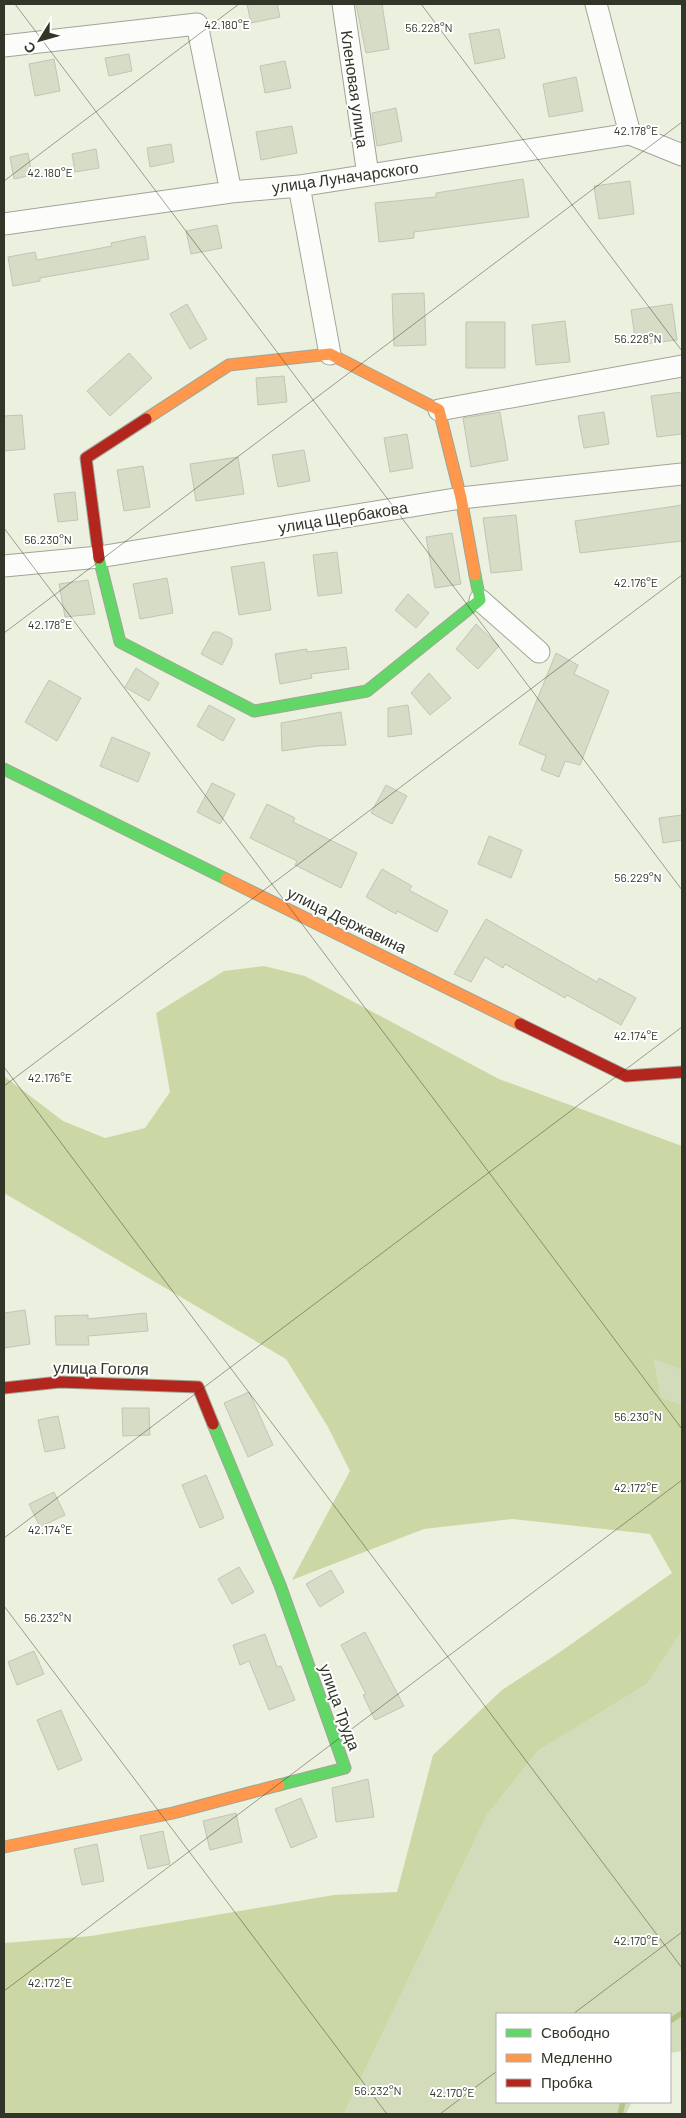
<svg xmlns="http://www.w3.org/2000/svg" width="686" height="2118" font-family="Barlow,sans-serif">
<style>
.green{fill:#d2dcbb}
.forest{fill:#cbd8a6}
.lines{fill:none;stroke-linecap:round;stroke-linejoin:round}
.stream{stroke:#b4c389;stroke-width:5.5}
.building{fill:#d6dcc5;stroke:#c1c5b7}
.street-casing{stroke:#a1a597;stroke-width:23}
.fast-casing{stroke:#a1a597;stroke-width:13}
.slow-casing{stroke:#a1a597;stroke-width:13}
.jam-casing{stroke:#a1a597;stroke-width:13}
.street{stroke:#fcfdfa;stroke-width:21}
.fast{stroke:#63d668;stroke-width:11}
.slow{stroke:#ff974d;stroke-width:11}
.jam{stroke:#b3261e;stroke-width:11}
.ticks{fill:none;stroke:#323629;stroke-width:1;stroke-opacity:0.45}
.labels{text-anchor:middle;stroke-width:4;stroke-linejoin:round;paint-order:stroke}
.street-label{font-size:16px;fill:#323629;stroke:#fff}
.ticks-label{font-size:12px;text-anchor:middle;fill:#323629;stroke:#fff;stroke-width:4;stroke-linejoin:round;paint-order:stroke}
</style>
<rect width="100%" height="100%" fill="#ecf1df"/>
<path class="green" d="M 654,1358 L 682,1370 L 682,1405 L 661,1397 Z
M 682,1631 L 682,2051 L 670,2053 L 670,2014 L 497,2014 L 497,2102 L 632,2102 L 626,2114 L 344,2114 L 487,1815 L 538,1751 L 647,1684 Z"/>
<path class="forest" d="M 264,966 L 305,976 L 499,1079 L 682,1146 L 682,1370 L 654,1359 L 661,1397 L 682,1405 L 682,1631 L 647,1684 L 538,1751 L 487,1815 L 344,2114 L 4,2114 L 4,1943 L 91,1936 L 334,1895 L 397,1892 L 433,1755 L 502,1690 L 560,1652 L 672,1573 L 650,1534 L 512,1519 L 424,1529 L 292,1580 L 350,1471 L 328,1427 L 286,1359 L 4,1193 L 4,1076 L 63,1121 L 105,1138 L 145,1128 L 170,1092 L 156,1013 L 224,971 Z"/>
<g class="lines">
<path class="stream" d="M 670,2021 L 682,2013
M 620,2114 L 623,2102"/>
</g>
<path class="building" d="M 247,4 L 277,4 L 280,17 L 251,23 Z
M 356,4 L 382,4 L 389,49 L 366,53 Z
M 499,29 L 505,58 L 475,64 L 469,34 Z
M 129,54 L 132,71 L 109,76 L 105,58 Z
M 54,59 L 60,91 L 35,96 L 29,64 Z
M 285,61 L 291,88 L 265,93 L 260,66 Z
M 576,77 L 583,111 L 549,117 L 543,84 Z
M 396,108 L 402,141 L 377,146 L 372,113 Z
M 292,126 L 297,153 L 261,160 L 256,132 Z
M 171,144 L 174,162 L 150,167 L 147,148 Z
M 96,149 L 99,168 L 75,172 L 72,154 Z
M 28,153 L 32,175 L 14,179 L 10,157 Z
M 523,179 L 529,217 L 414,232 L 414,238 L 379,242 L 375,203 L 436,197 L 436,193 Z
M 630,181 L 634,214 L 599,219 L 594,186 Z
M 217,225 L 222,248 L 191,254 L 186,231 Z
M 145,236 L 149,259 L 40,278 L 40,281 L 13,286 L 8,257 L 35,252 L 37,260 L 112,246 L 111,243 Z
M 424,293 L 426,345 L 394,346 L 392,294 Z
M 187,304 L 207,339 L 190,349 L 170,314 Z
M 672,304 L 677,340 L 636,345 L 631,310 Z
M 565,321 L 570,362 L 536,365 L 532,325 Z
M 466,322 L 505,322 L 505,368 L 466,368 Z
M 129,353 L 152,378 L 110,416 L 87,391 Z
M 284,376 L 287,402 L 258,405 L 256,378 Z
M 682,392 L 682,434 L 657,437 L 651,396 Z
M 500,412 L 508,460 L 471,467 L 463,418 Z
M 604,412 L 609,444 L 584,448 L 578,416 Z
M 22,415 L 25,449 L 4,451 L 4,416 Z
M 407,434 L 413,468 L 390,472 L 384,438 Z
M 304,450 L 310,481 L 278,487 L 272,455 Z
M 238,457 L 244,494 L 196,501 L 190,464 Z
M 143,466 L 150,507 L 124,511 L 117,470 Z
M 75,492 L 78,520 L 58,522 L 54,494 Z
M 682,505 L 682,541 L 580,553 L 575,521 Z
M 516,515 L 522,570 L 491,573 L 483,518 Z
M 452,533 L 461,584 L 435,588 L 426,537 Z
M 337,552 L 342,593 L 318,596 L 313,555 Z
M 264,562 L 271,610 L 239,615 L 231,567 Z
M 167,578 L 173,613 L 140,619 L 133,584 Z
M 88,580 L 95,614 L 65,617 L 59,584 Z
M 408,594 L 429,613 L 416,628 L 395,610 Z
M 476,624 L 499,646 L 478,669 L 456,649 Z
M 213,632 L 219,632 L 232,639 L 232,645 L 222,665 L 201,654 Z
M 346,647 L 349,669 L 311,674 L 312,678 L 280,684 L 275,654 L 307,649 L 307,652 Z
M 556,653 L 578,665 L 574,674 L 609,691 L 580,765 L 565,761 L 559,777 L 541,770 L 546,756 L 519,744 Z
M 136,668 L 159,683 L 149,701 L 125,687 Z
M 429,673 L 451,698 L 430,715 L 411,693 Z
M 49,680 L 81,698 L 57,741 L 25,722 Z
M 209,705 L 235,719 L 223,741 L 197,726 Z
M 408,705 L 412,734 L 388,737 L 388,708 Z
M 341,712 L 346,745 L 317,746 L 282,751 L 281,723 Z
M 112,737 L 150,753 L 138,782 L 100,766 Z
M 212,783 L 235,794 L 220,824 L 197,812 Z
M 386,785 L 407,796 L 392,824 L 371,813 Z
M 267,804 L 295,818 L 293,822 L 357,853 L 341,888 L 295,865 L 297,861 L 250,838 Z
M 682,815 L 682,840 L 663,843 L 659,818 Z
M 489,836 L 522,850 L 511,878 L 478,864 Z
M 382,869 L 412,886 L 409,890 L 448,911 L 437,932 L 397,911 L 396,914 L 366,897 Z
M 486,919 L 597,982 L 599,978 L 636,998 L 621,1025 L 567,995 L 565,998 L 505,964 L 503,968 L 485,957 L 471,982 L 454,974 Z
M 25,1310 L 30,1344 L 4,1348 L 4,1313 Z
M 146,1313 L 148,1331 L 88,1336 L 89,1345 L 56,1345 L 55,1316 L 88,1315 L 88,1319 Z
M 249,1392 L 273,1445 L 248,1457 L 224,1403 Z
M 122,1408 L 149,1408 L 150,1435 L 123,1436 Z
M 58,1416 L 65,1448 L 45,1452 L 38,1420 Z
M 206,1475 L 224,1518 L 200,1528 L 182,1485 Z
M 54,1492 L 65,1515 L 40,1527 L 29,1504 Z
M 239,1567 L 254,1592 L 232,1604 L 218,1579 Z
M 331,1570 L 344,1592 L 320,1607 L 306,1584 Z
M 365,1632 L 404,1706 L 375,1720 L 363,1695 L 366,1694 L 341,1645 Z
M 265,1634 L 277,1667 L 281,1666 L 295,1700 L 269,1710 L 249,1661 L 240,1665 L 233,1645 Z
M 34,1651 L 44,1674 L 17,1685 L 8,1662 Z
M 61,1710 L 82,1760 L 58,1770 L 37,1720 Z
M 368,1779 L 374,1817 L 336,1822 L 332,1788 Z
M 301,1798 L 317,1837 L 291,1848 L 275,1809 Z
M 236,1813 L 242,1842 L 210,1850 L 203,1821 Z
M 163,1831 L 170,1864 L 148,1869 L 140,1836 Z
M 97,1844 L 104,1881 L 82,1885 L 74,1849 Z"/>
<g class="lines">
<g class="street-casing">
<path id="street" d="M 343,4 L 368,175
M 596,4 L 630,134
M 4,46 L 197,24 L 231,192
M 299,186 L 330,354
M 4,224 L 231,192 L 299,186 L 630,134 L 682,155
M 439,410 L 682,366
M 4,566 L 99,557 L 461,498 L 682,474
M 480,600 L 539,652"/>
</g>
<g class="fast-casing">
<path id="fast" d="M 99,558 L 120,642 L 254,711 L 367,691 L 480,600 L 475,575
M 4,769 L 226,879
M 213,1424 L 280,1585 L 345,1768 L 279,1785"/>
</g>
<g class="slow-casing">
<path id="slow" d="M 330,354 L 439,410 L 461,498 L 475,575
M 146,419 L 229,365 L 330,354
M 226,879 L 520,1024
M 4,1847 L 173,1813 L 279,1785"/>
</g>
<g class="jam-casing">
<path id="jam" d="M 99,558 L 86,458 L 146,419
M 520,1024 L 626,1076 L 682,1072
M 4,1388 L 60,1382 L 198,1387 L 213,1424"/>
</g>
<use href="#street" class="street"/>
<use href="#fast" class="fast"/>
<use href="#slow" class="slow"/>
<use href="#jam" class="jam"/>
</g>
<path class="ticks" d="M 15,4 L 682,890M 421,4 L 682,351M 4,181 L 239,4M 4,528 L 682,1429M 4,633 L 682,122M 4,1067 L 682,1968M 4,1086 L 682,575M 4,1538 L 682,1027M 4,1606 L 387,2114M 4,1991 L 682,1480M 573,2014 L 682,1932M 440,2114 L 497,2071"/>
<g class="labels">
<g class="street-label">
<text transform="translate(355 89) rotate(82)" y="6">Кленовая улица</text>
<text transform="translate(345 177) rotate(-8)" y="6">улица Луначарского</text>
<text transform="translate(343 517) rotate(-9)" y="6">улица Щербакова</text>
<text transform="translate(347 920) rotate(26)" y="6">улица Державина</text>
<text transform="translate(101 1368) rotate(1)" y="6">улица Гоголя</text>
<text transform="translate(340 1707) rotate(70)" y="6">улица Труда</text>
</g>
</g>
<g class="ticks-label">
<text x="227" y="29">42.180°E</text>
<text x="429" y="32">56.228°N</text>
<text x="636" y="135">42.178°E</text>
<text x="50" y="177">42.180°E</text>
<text x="638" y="343">56.228°N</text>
<text x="48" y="544">56.230°N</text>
<text x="636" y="587">42.176°E</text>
<text x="50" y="629">42.178°E</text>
<text x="638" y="882">56.229°N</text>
<text x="636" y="1040">42.174°E</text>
<text x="50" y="1082">42.176°E</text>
<text x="638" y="1421">56.230°N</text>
<text x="636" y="1492">42.172°E</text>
<text x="50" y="1534">42.174°E</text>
<text x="48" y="1622">56.232°N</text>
<text x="636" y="1945">42.170°E</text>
<text x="50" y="1987">42.172°E</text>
<text x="378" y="2095">56.232°N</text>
<text x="452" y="2097">42.170°E</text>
</g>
<rect width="686" height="2118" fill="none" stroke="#323629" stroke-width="10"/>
<rect x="496" y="2013" width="175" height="90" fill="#ffffff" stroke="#adafa9"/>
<rect x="506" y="2029" width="25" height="8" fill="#63d668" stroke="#adafa9"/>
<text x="541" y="2038" font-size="15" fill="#323629">Свободно</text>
<rect x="506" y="2054" width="25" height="8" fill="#ff974d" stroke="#adafa9"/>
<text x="541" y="2063" font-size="15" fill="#323629">Медленно</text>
<rect x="506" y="2079" width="25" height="8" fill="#b3261e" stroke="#adafa9"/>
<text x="541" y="2088" font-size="15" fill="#323629">Пробка</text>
<g transform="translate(40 40) rotate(233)" stroke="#ffffff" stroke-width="4" paint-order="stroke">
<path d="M0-4L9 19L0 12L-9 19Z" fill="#323629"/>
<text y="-8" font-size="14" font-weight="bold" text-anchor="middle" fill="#323629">С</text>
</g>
</svg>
